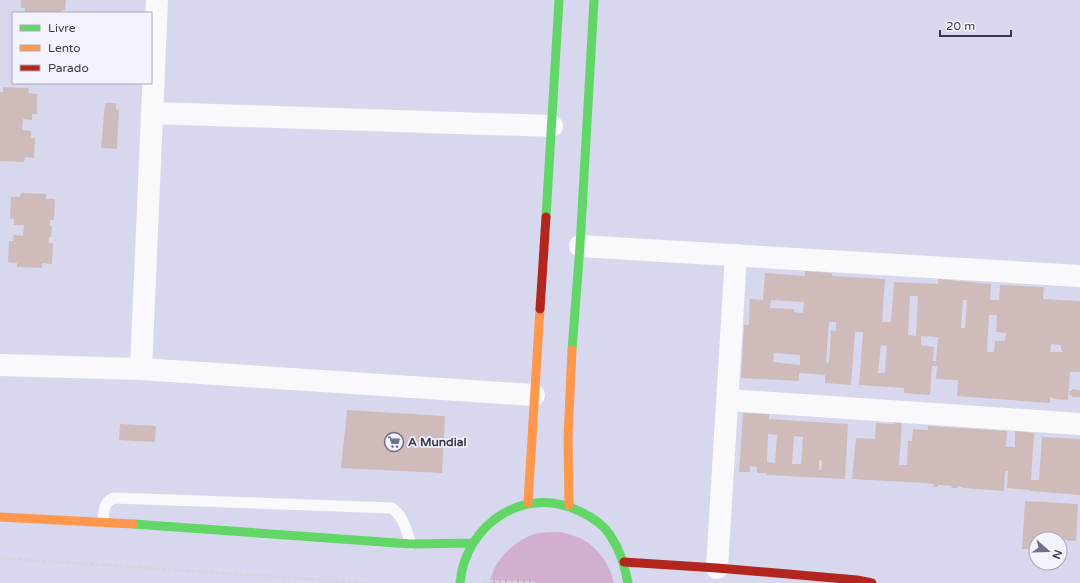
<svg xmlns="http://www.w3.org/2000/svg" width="1080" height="583" font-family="'Varela Round',sans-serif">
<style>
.green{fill:#d2afce}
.building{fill:#d0bbbb;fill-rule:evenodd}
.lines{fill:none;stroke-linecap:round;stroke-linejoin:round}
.path{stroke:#d4d4db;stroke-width:2.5;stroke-dasharray:4 2;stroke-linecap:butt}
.lane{stroke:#f9f9fc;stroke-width:11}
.street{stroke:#f9f9fc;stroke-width:22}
.fast{stroke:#63d668;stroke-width:9}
.slow{stroke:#ff974d;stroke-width:9}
.jam{stroke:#b3261e;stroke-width:9}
.labels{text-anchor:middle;stroke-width:3.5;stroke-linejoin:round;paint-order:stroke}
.poi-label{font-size:12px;font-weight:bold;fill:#393a4e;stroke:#f2f3fd;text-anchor:start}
</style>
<rect width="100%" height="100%" fill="#d7d8ee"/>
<path class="green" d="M 561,532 C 567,534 576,536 582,539 C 599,548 610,565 614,583 L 490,583 C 493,560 516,538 539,533 C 546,532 554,532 561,532 Z"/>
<path class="building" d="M 21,0 L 66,0 L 65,10 L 61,10 L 61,13 L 25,13 L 25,8 L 21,8 Z
M 3,87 L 29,88 L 28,93 L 37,94 L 37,114 L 32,114 L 32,120 L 23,119 L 22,130 L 31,131 L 31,138 L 35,138 L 34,158 L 25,157 L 24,162 L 0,161 L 0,92 L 3,92 Z
M 105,103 L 116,103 L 116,109 L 119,110 L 117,149 L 101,148 Z
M 21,193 L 46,194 L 46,199 L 55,199 L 54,220 L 50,220 L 50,226 L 52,226 L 51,237 L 49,237 L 49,243 L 53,243 L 52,264 L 42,263 L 42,268 L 17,267 L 17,263 L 8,262 L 9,241 L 13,241 L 14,235 L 23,236 L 24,225 L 14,225 L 14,219 L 10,218 L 11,197 L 20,197 Z
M 805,271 L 832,273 L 832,276 L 885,279 L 882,322 L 891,322 L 894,282 L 938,284 L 938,279 L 991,284 L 990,300 L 999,300 L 1000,285 L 1044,287 L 1043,299 L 1080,301 L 1080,372 L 1070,372 L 1068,400 L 1054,399 L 1054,398 L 1050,397 L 1050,403 L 957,396 L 958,380 L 936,379 L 937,366 L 932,366 L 930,395 L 904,393 L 904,388 L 859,385 L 863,332 L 855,332 L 851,385 L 825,383 L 825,375 L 799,373 L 799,381 L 741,378 L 744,325 L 749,325 L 750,299 L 763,300 L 765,273 L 805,276 ZM 910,296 L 918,296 L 916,336 L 908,335 ZM 771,300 L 804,302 L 803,313 L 794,312 L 794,309 L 770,308 ZM 963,300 L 967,300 L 965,328 L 961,328 ZM 989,315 L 997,315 L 996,332 L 1006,333 L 1005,341 L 995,341 L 994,352 L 987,352 ZM 829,322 L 836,322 L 836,331 L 831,330 L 829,363 L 826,362 ZM 921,336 L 938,337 L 936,361 L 933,361 L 934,347 L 921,345 ZM 1051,344 L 1061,345 L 1061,350 L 1063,351 L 1063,352 L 1050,352 ZM 881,345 L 887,346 L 885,373 L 878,373 ZM 774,353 L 800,355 L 800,365 L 773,362 Z
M 1072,389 L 1080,390 L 1080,397 L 1071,397 L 1072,395 L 1069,395 L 1070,391 L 1072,391 Z
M 347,410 L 445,416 L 442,473 L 341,468 Z
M 743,413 L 769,414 L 769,419 L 848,424 L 845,479 L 766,475 L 766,473 L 757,473 L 757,467 L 750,466 L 750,472 L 739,472 ZM 768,434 L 777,435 L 775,463 L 767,462 ZM 794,436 L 803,437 L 801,464 L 792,464 ZM 819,460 L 822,461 L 821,470 L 819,470 Z
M 894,422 L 902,422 L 899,465 L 907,465 L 908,441 L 912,441 L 913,429 L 928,430 L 928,426 L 1007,431 L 1006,447 L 1015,447 L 1015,431 L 1034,433 L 1031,480 L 1039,480 L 1042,437 L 1080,439 L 1080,495 L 1030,491 L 1030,490 L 1007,488 L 1008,471 L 1005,471 L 1004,491 L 963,488 L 963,487 L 958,486 L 957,488 L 951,488 L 952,486 L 938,485 L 938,487 L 933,487 L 934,484 L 925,483 L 852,479 L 856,438 L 875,439 L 876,423 L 893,424 Z
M 120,424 L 156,426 L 155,442 L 119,440 Z
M 1025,501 L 1078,504 L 1076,541 L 1060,540 L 1060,539 L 1036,539 L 1036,549 L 1022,549 Z"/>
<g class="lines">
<path class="path" d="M 0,558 L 367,583
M 483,581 L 536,583"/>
<path class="lane" d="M 103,522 C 104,512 103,502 114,498 L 392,508 C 404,517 406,530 411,544"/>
<path class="street" d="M 152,113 L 552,126
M 580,246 L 1080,276
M 0,365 L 141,369 L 534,395
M 141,369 L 157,0
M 728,400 L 1080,424
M 717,568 L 736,255"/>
<path class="fast" d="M 546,217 L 559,0
M 572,350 L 580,246 L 594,0
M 133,524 L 411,544 L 472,543
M 460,583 C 465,525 524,484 579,511 C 590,516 603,524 610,535 C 621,552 624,564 628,583"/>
<path class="slow" d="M 528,503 L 540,309
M 569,505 L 568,438 L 572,350
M 0,517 L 133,524"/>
<path class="jam" d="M 540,309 L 546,217
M 624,562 L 717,568 L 857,580 L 872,583"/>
</g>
<defs>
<g id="supermarket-ring" transform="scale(1)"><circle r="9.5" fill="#f2f3fd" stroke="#707186" stroke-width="1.5"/><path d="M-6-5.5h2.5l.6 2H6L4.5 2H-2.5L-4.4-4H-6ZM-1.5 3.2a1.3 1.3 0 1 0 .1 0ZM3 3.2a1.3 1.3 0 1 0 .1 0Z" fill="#707186"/></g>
</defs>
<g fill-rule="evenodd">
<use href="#supermarket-ring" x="394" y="442"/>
</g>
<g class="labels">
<g class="poi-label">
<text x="408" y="446">A Mundial</text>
</g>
</g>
<rect x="12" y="12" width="140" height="72" fill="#f2f3fd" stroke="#a8a9b7"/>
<rect x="20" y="25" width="20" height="6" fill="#63d668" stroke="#a8a9b7"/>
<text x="48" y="32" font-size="12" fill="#393a4e">Livre</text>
<rect x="20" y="45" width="20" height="6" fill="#ff974d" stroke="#a8a9b7"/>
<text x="48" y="52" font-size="12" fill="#393a4e">Lento</text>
<rect x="20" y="65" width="20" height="6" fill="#b3261e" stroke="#a8a9b7"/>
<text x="48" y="72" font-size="12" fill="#393a4e">Parado</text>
<g transform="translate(1048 551) rotate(110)"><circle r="19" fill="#f2f3fd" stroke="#a8a9b7"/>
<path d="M0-3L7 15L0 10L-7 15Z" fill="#707186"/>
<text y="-6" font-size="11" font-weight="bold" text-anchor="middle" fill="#393a4e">N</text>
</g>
<path d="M940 30v6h71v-6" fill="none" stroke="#393a4e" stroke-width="2"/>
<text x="946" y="30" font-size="12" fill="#393a4e" stroke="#f2f3fd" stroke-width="3" paint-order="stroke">20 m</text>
</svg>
